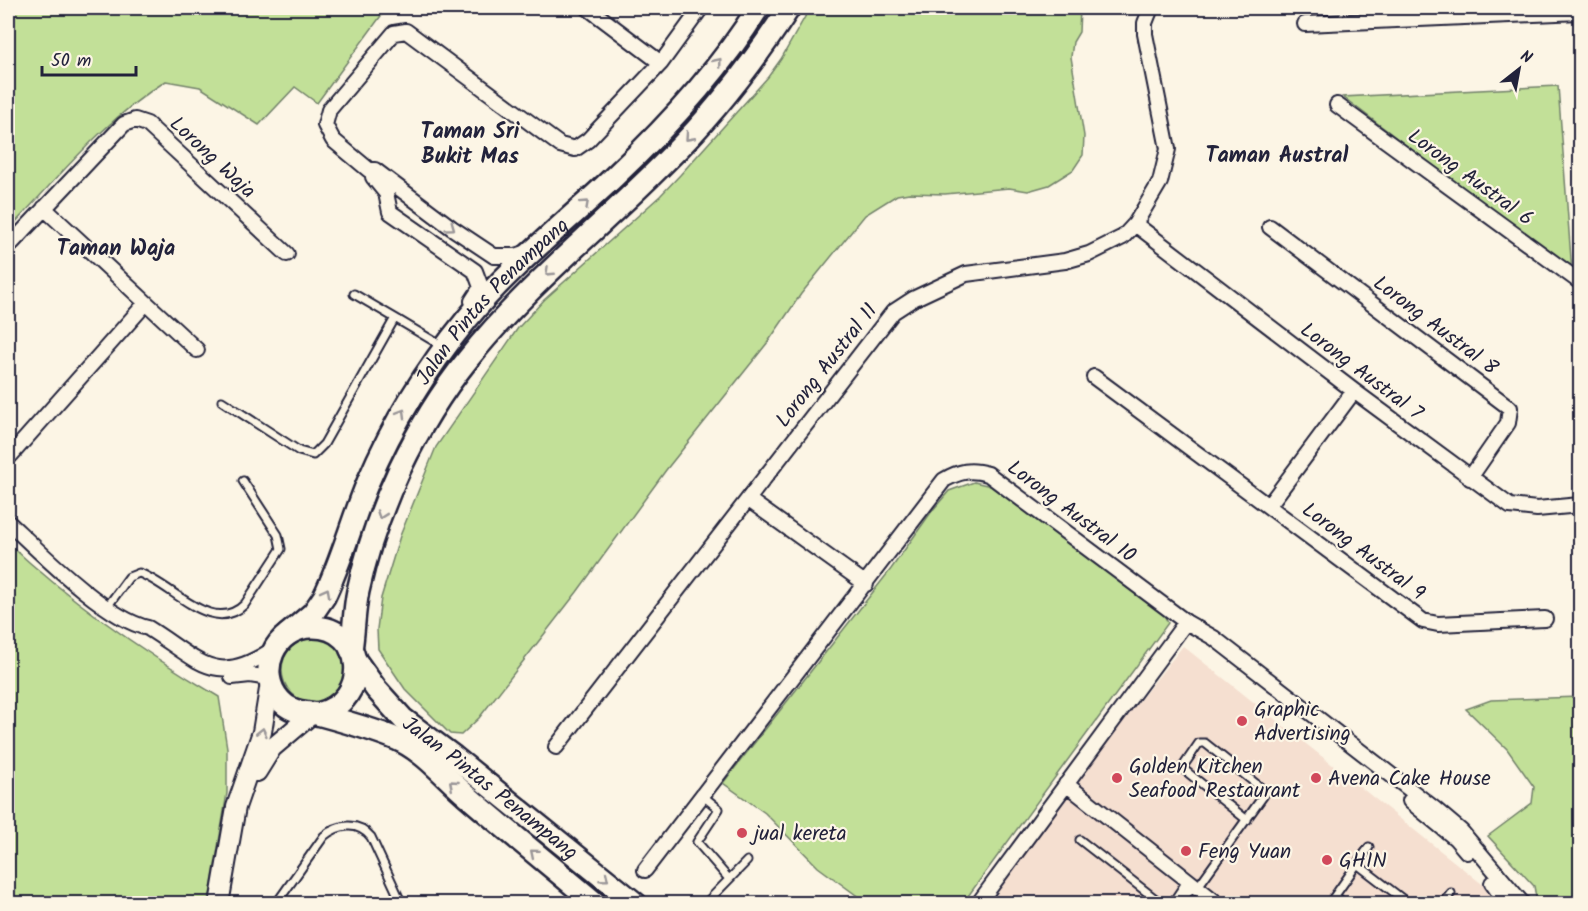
<svg xmlns="http://www.w3.org/2000/svg" width="1588" height="911" font-family="Kalam,sans-serif">
<style>
.built{fill:#f5dfd0}
.green{fill:#c2e098;stroke:#72816a;stroke-width:1.5}
.lines{fill:none;stroke-linecap:round;stroke-linejoin:round}
.lane-casing{stroke:#22223b;stroke-width:11}
.street-casing{stroke:#22223b;stroke-width:18}
.secondary-casing{stroke:#22223b;stroke-width:22}
.primary-casing{stroke:#22223b;stroke-width:26}
.lane{stroke:#fcf5e5;stroke-width:7}
.street{stroke:#fcf5e5;stroke-width:14}
.secondary{stroke:#fcf5e5;stroke-width:18}
.primary{stroke:#fcf5e5;stroke-width:21}
.oneway{stroke:#9a9698}
.poi-dot{fill:#d1495b;stroke:#fcf5e5;stroke-width:2}
.labels{text-anchor:middle;stroke-width:4.5;stroke-linejoin:round;paint-order:stroke}
.street-label{font-size:21px;fill:#22223b;stroke:#fcf5e5}
.poi-label{font-size:21px;fill:#22223b;stroke:#fcf5e5;text-anchor:start}
.neighbourhood-label{font-size:22px;font-weight:bold;fill:#22223b;stroke:#fcf5e5}
</style>
<rect width="100%" height="100%" fill="#fcf5e5"/>
<filter id="ink" filterUnits="userSpaceOnUse"><feTurbulence type="fractalNoise" baseFrequency=".0167" numOctaves="2"/><feDisplacementMap in="SourceGraphic" scale="12" xChannelSelector="R" yChannelSelector="G"/><feConvolveMatrix kernelMatrix="1 2 1 2 8 2 1 2 1" color-interpolation-filters="sRGB"/></filter>
<g filter="url(#ink)">
<path class="built" d="M 1183,646 L 1506,903 L 977,904 Z"/>
<path class="green" d="M 8,8 L 384,8 L 386,9 L 317,103 L 295,87 L 259,125 L 200,87 L 166,81 C 105,119 57,179 8,230 Z
M 810,8 L 1080,8 L 1079,32 L 1073,42 L 1071,57 L 1084,136 L 1083,155 L 1073,170 L 1049,185 L 1028,191 L 1009,188 L 945,194 L 909,193 L 897,195 L 865,215 L 801,294 L 768,342 L 666,470 L 577,592 L 479,718 L 461,735 L 450,734 L 405,689 L 378,649 L 377,629 L 381,598 L 400,536 L 436,447 L 518,328 L 544,300 L 660,196 L 680,175 L 768,77 L 781,59 Z
M 1558,86 L 1572,272 L 1343,97 Z
M 974,482 L 991,486 L 1152,605 L 1164,615 L 1168,623 L 963,903 L 867,903 L 818,867 L 765,813 L 723,783 L 891,569 L 932,511 L 949,491 Z
M 8,543 C 71,602 145,653 219,697 L 227,748 L 227,793 L 210,895 L 206,903 L 8,903 Z
M282 670a33 33 0 1 1 66 0a33 33 0 1 1-66 0Z
M 1580,697 L 1580,903 L 1537,903 L 1534,886 L 1488,836 L 1532,803 L 1534,787 L 1507,749 L 1466,709 L 1491,700 Z"/>
<g class="lines">
<g class="lane-casing">
<path id="lane" d="M 354,294 L 395,318
M 222,401 L 299,451 L 313,455 L 324,444 L 395,318 L 442,346
M 107,607 L 129,577 L 139,573 C 172,584 212,637 245,604 L 281,549 L 278,535 L 243,481
M 703,796 L 719,809 L 697,842 L 729,879
M 1080,840 L 1162,904
M 1357,864 L 1409,904
M 1197,888 L 1264,795 L 1265,791 L 1205,743 L 1199,743 L 1182,768 L 1247,820
M 1335,896 L 1345,904
M 276,904 L 324,836 C 339,824 358,821 371,837 L 402,904
M 705,904 L 747,861
M 1329,904 L 1369,847
M 1443,904 L 1451,893"/>
</g>
<g class="street-casing">
<path id="street" d="M 588,8 L 661,63
M 1305,24 L 1580,12
M 1337,105 L 1580,282
M 373,177 L 386,193 L 390,212 L 475,271 L 481,287 L 472,301
M 44,208 L 197,350
M 1135,224 L 1354,391 L 1510,506 L 1537,509 L 1580,505
M 1270,227 L 1510,408 L 1508,423 L 1470,478
M 8,247 L 124,124 L 135,120 L 147,124 L 287,254
M 528,252 L 516,256 L 494,256 L 452,228 L 375,170 L 369,170 L 333,140 L 325,125 L 329,110 L 394,33 L 406,31 L 560,145 L 575,149 L 588,140 L 661,63 L 701,8
M 1094,377 L 1423,621 L 1438,624 L 1545,619
M 10,456 L 146,303
M 749,500 L 866,584
M 1269,505 L 1354,391
M 8,522 C 40,552 106,619 148,628 C 201,661 215,689 275,648
M 232,677 L 250,675 L 269,678
M 556,747 L 893,312 L 913,299 L 966,274 L 1065,261 L 1089,254 L 1123,237 L 1135,224 L 1160,182 L 1168,149 L 1145,34 L 1145,23 L 1151,8
M 1066,784 L 1218,904
M 1410,801 L 1455,838 L 1467,852
M 645,870 L 944,480 C 960,471 970,469 988,474 L 1186,622 L 1214,638 L 1435,809 L 1461,831 L 1523,904
M 1492,883 L 1507,904
M 978,904 L 1186,622
M 1176,904 L 1190,883"/>
</g>
<g class="secondary-casing">
<path id="secondary" d="M 257,772 L 272,748 L 311,715
M 219,904 L 236,807 L 262,732 L 270,683"/>
</g>
<g class="primary-casing">
<g id="primary">
<path id="s1" d="M 287,635 L 313,613 L 324,597 C 342,560 352,520 368,482 C 393,423 426,369 467,319 C 510,266 565,224 614,177 C 667,127 720,70 758,8"/>
<path d="M 351,650 C 354,631 354,610 358,591 C 376,509 415,425 468,359 C 527,285 601,227 667,160 C 713,115 754,62 789,8"/>
<path id="s2" d="M 356,661 L 376,689 L 403,719 L 454,757 L 636,904"/>
<path d="M 318,714 C 372,701 366,626 312,627 C 275,627 255,672 280,700 C 292,714 305,711 321,715 C 343,721 383,732 403,742 C 426,754 446,778 466,795 C 509,832 552,867 596,904"/>
</g>
</g>
<use href="#lane" class="lane"/>
<use href="#street" class="street"/>
<use href="#secondary" class="secondary"/>
<use href="#primary" class="primary"/>
</g>
<defs><path id="oneway-chevron" d="M-2-3.5L2.5 0L-2 3.5" fill="none" stroke-width="1.6" stroke-linecap="round" stroke-linejoin="round" transform="scale(1.5)"/></defs>
<g class="oneway">
<use href="#oneway-chevron" transform="translate(718 62) rotate(-51)"/>
<use href="#oneway-chevron" transform="translate(689 137) rotate(132)"/>
<use href="#oneway-chevron" transform="translate(585 204) rotate(-42)"/>
<use href="#oneway-chevron" transform="translate(451 227) rotate(36)"/>
<use href="#oneway-chevron" transform="translate(549 272) rotate(137)"/>
<use href="#oneway-chevron" transform="translate(402 413) rotate(-60)"/>
<use href="#oneway-chevron" transform="translate(381 515) rotate(109)"/>
<use href="#oneway-chevron" transform="translate(326 592) rotate(-62)"/>
<use href="#oneway-chevron" transform="translate(262 732) rotate(-77)"/>
<use href="#oneway-chevron" transform="translate(453 784) rotate(-139)"/>
<use href="#oneway-chevron" transform="translate(534 853) rotate(-140)"/>
<use href="#oneway-chevron" transform="translate(605 878) rotate(39)"/>
</g>
</g>
<g class="poi-dot">
<circle cx="1242" cy="721" r="6"/>
<circle cx="1117" cy="778" r="6"/>
<circle cx="1316" cy="778" r="6"/>
<circle cx="742" cy="833" r="6"/>
<circle cx="1186" cy="851" r="6"/>
<circle cx="1327" cy="860" r="6"/>
</g>
<g class="labels">
<g class="street-label">
<text transform="translate(213 157) rotate(43)" y="7">Lorong Waja</text>
<text transform="translate(1471 177) rotate(36)" y="7">Lorong Austral 6</text>
<text dy="7" stroke="none"><textPath href="#s1" startOffset="398">Jalan Pintas Penampang</textPath></text>
<text transform="translate(1436 325) rotate(37)" y="7">Lorong Austral 8</text>
<text transform="translate(826 365) rotate(-52)" y="7">Lorong Austral 11</text>
<text transform="translate(1362 371) rotate(37)" y="7">Lorong Austral 7</text>
<text transform="translate(1072 511) rotate(37)" y="7">Lorong Austral 10</text>
<text transform="translate(1364 551) rotate(37)" y="7">Lorong Austral 9</text>
<text dy="7" stroke="none"><textPath href="#s2" startOffset="186">Jalan Pintas Penampang</textPath></text>
</g>
<g class="poi-label">
<text x="1254" y="716">Graphic<tspan x="1254" dy="24">Advertising</tspan></text>
<text x="1129" y="773">Golden Kitchen<tspan x="1129" dy="24">Seafood Restaurant</tspan></text>
<text x="1328" y="785">Avena Cake House</text>
<text x="754" y="840">jual kereta</text>
<text x="1198" y="858">Feng Yuan</text>
<text x="1339" y="867">GHIN</text>
</g>
<g class="neighbourhood-label">
<text x="470" y="138">Taman Sri<tspan x="470" dy="25">Bukit Mas</tspan></text>
<text x="1277" y="162">Taman Austral</text>
<text x="116" y="255">Taman Waja</text>
</g>
</g>
<rect width="1588" height="911" fill="none" stroke="#fcf5e5" stroke-width="30"/>
<rect x="15" y="15" width="1558" height="881" fill="none" stroke="#22223b" stroke-width="2" filter="url(#ink)"/>
<g transform="translate(1519 69) rotate(31)" stroke="#fcf5e5" stroke-width="4.5" paint-order="stroke">
<path d="M0-4.5L10 22L0 15L-10 22Z" fill="#22223b"/>
<text y="-9" font-size="16" font-weight="bold" text-anchor="middle" fill="#22223b">N</text>
</g>
<path d="M42 66v9h94v-9" fill="none" stroke="#22223b" stroke-width="3"/>
<text x="51" y="66" font-size="18" fill="#22223b" stroke="#fcf5e5" stroke-width="4.5" paint-order="stroke">50 m</text>
</svg>
